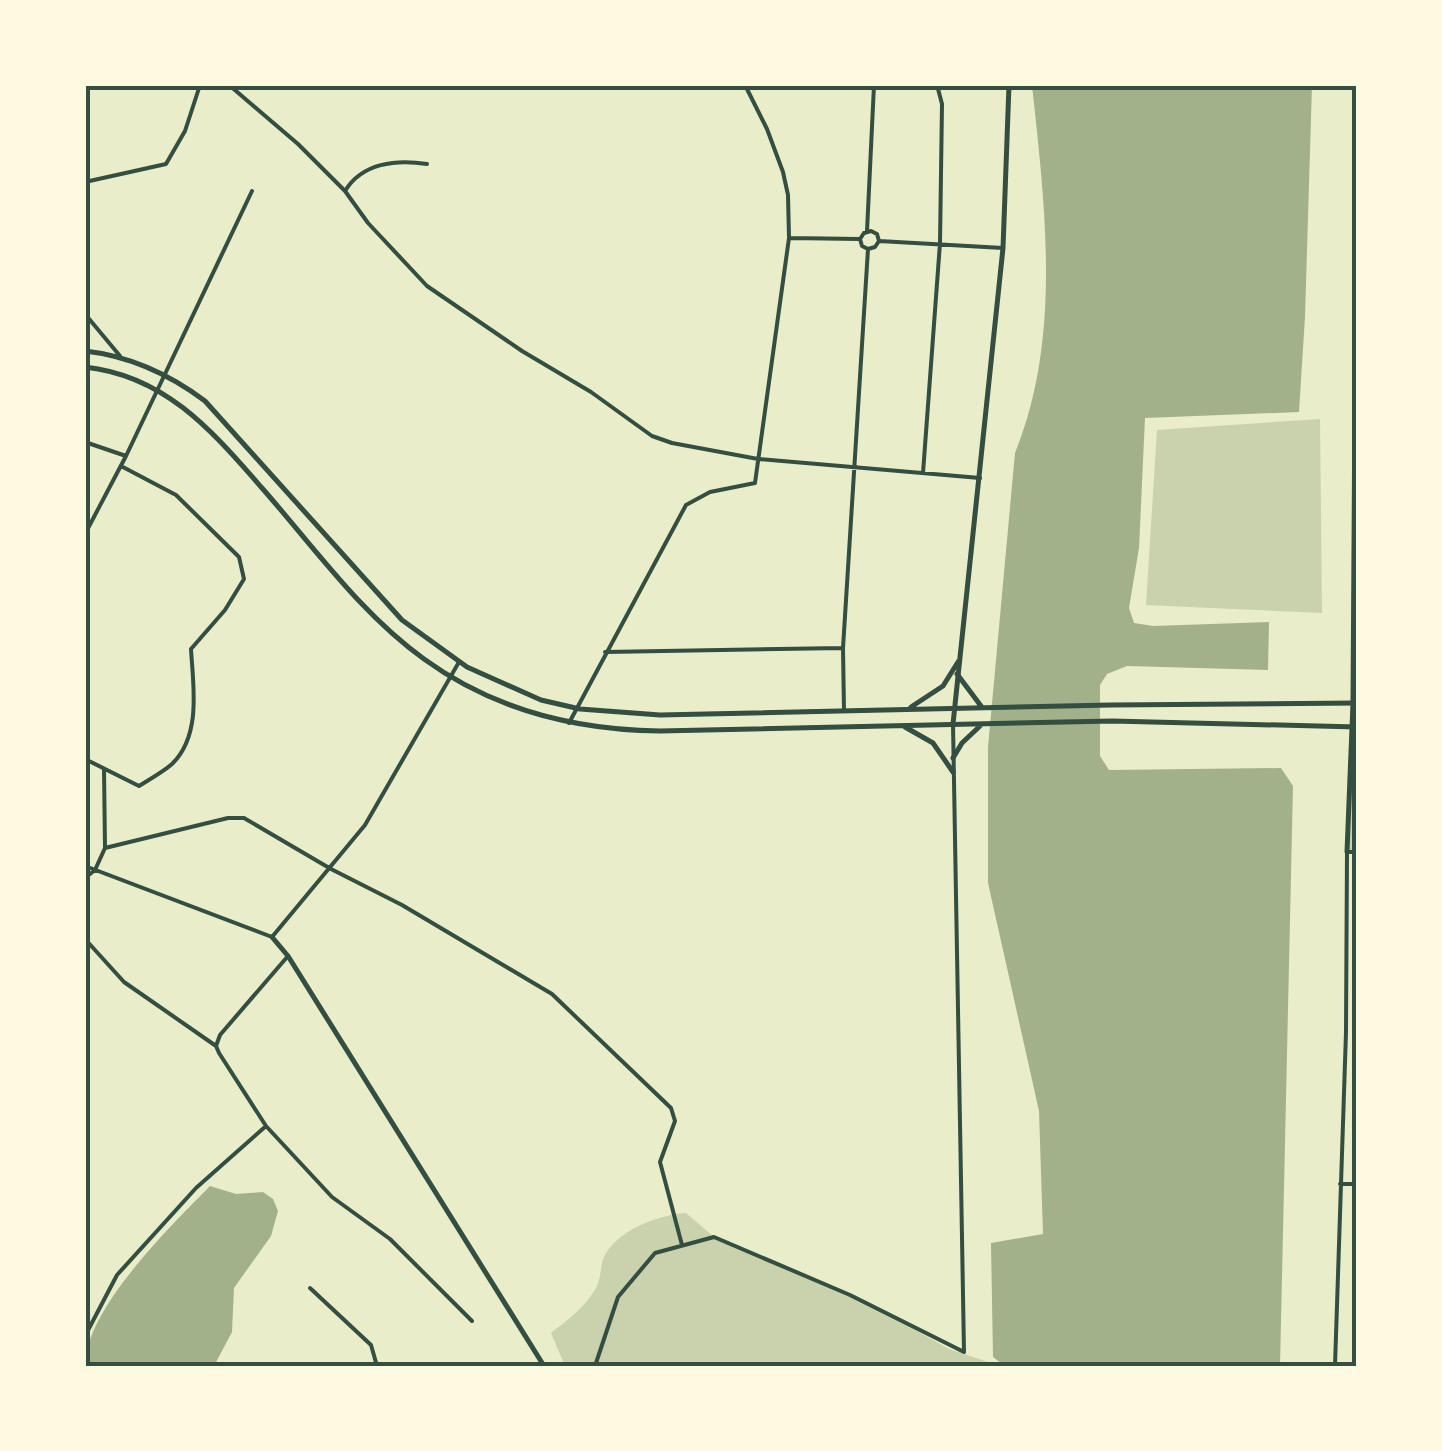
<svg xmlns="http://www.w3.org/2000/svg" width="1442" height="1451" font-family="Roboto,sans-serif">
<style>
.green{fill:#cad2ad}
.water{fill:#a3b18a}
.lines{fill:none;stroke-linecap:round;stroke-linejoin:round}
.minor{stroke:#344e41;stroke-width:4}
.tertiary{stroke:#344e41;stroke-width:5}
.secondary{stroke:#344e41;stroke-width:5}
.neatline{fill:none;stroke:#344e41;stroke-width:4}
</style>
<rect width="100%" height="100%" fill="#e9edc9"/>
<path class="green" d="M 1320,419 L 1322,613 L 1146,605 L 1157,430 Z
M 1351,727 L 1357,727 L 1357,852 L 1347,852 Z
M 686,1213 L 714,1237 L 873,1306 L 949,1349 L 1000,1366 L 565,1366 L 551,1333 C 568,1320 585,1307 596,1288 C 601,1279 600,1267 604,1257 C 617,1230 658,1215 686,1213 Z"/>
<path class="water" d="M 1032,85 L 1312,85 L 1305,317 L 1299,412 L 1145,418 L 1139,548 L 1129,608 L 1134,623 L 1153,626 L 1269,622 L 1268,670 L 1127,666 L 1107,674 L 1100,685 L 1100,756 L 1109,770 L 1281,768 L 1293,786 L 1280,1366 L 1005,1366 L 993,1357 L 991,1243 L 1043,1234 L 1039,1111 L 988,883 L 988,747 L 1015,453 C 1062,337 1045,207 1032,85 Z
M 210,1186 L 236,1194 L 263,1192 L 273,1199 L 278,1211 L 271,1236 L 234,1288 L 232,1332 L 214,1366 L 85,1366 C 85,1309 171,1226 210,1186 Z"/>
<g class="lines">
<path class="minor" d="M 229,85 L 298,144 L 345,191 L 368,223 L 427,286 L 522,351 L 591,392 L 652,436 L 672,443 L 758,459 L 980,478
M 85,182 L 166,164 L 185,131 L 200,85
M 345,191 C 362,163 396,159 427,164
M 867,231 L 874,85
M 789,238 L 859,239
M 879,241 L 1003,248
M 85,314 L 120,356
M 85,442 L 126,456
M 923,473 L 940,243 L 942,104 L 937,85
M 85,534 L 126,456 L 252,191
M 605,652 L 843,648
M 844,711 L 843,648 L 868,249 L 862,246 L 860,239 L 864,233 L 871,231 L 877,234 L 879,241 L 875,247 L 868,249
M 569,723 L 686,505 L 710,492 L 755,483 L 789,238 L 788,195 L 783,172 L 767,129 L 745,85
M 85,759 L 139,786 C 150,779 163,772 172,764 C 202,735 193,685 191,649 L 225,610 L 244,579 L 239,557 L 176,495 L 121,466
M 104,769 L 105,848
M 85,866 L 272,937 L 365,825 L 459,662
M 85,878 L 95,870 L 105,848 L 228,818 L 244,818 L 331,869 L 402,905 L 552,994 L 671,1108 L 675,1121 L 660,1162 L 682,1245
M 85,939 L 124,982 L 216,1046
M 288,956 L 220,1035 L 216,1046 L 219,1053 L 266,1126 L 332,1197 L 390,1239 L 472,1321
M 1340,1184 L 1357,1184
M 310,1288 L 371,1345 L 377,1366
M 85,1336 L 117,1275 L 196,1188 L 266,1126
M 584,1366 L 594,1364
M 595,1366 L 618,1297 L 655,1253 L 714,1237 L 850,1295 L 964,1352 L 953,724
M 1335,1366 L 1346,1032 L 1347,852 L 1357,852"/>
<path class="tertiary" d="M 953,724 L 1003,248 L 1009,85
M 1347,852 L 1353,703 L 1357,85
M 272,937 L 288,956 L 544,1366"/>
<path class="secondary" d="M 85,351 C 130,356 169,374 205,401 L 402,620 L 467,667 L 541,700 L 580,709 L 660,715 L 1111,705 L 1357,703
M 85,367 C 166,376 212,431 262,488 C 313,546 361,614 424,659 C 494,710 575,730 660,731 L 1112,721 L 1357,727
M 957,674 L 981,706
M 911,707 L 943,686 L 958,662
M 905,727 L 933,743 L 953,772
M 953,758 L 962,743 L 980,726"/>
</g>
<rect width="1442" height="1451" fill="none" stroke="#fefae0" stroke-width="175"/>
<rect x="88" y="88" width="1266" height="1276" class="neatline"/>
</svg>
